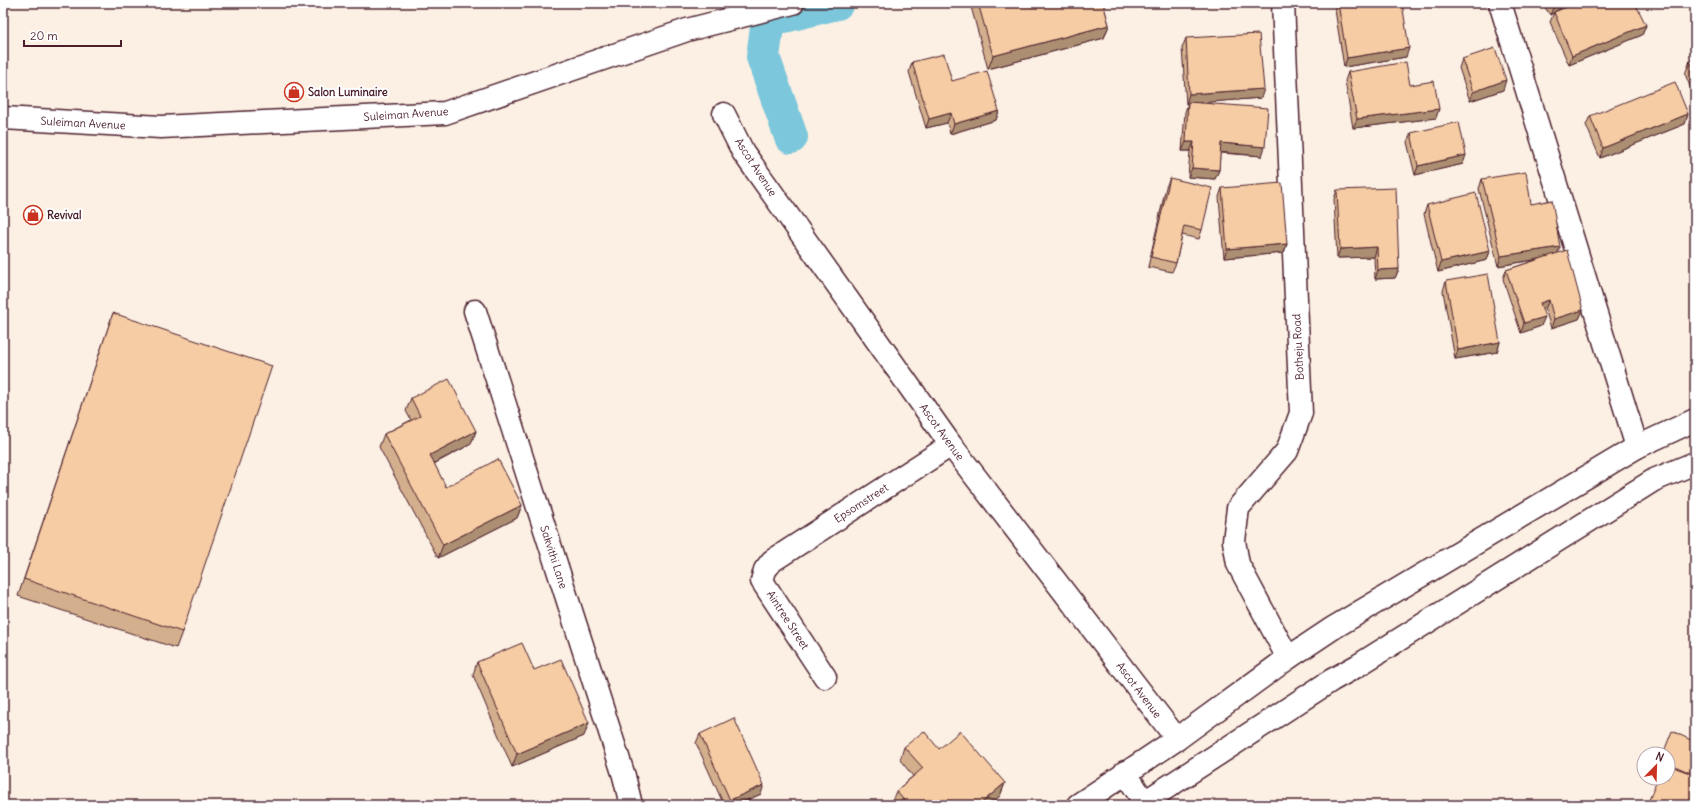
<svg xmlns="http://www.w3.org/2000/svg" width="1698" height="808" font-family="Delius,sans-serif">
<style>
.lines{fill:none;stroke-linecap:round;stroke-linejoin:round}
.canal{stroke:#7cc7db;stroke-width:34}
.minor-casing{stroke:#4a1f2b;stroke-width:25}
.major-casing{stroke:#4a1f2b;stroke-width:25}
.minor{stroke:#fff;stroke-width:22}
.major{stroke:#fff;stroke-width:22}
.wall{fill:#d3af8d;stroke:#4a1f2b}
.shaded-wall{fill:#ac8f73;stroke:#4a1f2b}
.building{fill:#f5cca4;stroke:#4a1f2b}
.labels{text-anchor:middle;stroke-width:4;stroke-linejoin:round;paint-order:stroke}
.poi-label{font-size:11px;font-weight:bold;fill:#4a1f2b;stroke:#fff;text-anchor:start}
.street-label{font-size:11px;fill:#4a1f2b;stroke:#fff}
</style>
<rect width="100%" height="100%" fill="#fcf0e4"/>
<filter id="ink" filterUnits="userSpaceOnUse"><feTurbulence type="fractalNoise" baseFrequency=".025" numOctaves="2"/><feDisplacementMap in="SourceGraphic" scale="8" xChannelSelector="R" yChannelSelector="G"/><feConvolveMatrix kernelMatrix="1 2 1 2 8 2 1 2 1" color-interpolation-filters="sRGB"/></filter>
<g filter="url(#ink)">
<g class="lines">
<path class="canal" d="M 791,137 L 763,57 L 768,20 L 837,3"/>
<g class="minor-casing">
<path id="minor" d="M 1283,3 L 1301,413 L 1287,451 L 1238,508 L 1234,541 L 1238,564 L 1288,658
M 1500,3 L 1637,447
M 724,114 L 743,152 L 951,445 L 1177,739
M 3,118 L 161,127 L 445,113 L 687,30 L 793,3
M 475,311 L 624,776 L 631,805
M 825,677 L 762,581 L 765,570 L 772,561 L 951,445"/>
</g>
<g class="major-casing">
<path id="major" d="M 1125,772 L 1146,805
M 1078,805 L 1177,739 L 1288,658 L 1333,628 L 1637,447 L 1695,420
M 1140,805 L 1332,680 L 1357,666 L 1654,480 L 1695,463"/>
</g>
<use href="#minor" class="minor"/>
<use href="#major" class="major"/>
</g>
<path class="wall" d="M 970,3 L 1103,3 L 1109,25 L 1104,38 L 988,69 Z
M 1337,3 L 1402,3 L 1406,57 L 1344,67 L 1335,10 Z
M 1436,3 L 1450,3 L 1439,8 Z
M 1542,3 L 1568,3 L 1555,12 L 1646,25 L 1642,35 L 1569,65 L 1550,22 L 1554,13 L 1550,15 Z
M 1186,38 L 1261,98 L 1194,103 L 1262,156 L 1220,153 L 1219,170 L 1215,179 L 1188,177 L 1190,151 L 1182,151 L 1185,112 L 1188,103 L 1186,104 L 1182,48 Z
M 1462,59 L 1503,90 L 1470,101 L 1459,68 Z
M 1695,59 L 1695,99 L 1685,74 L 1690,61 Z
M 912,62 L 952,81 L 999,111 L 996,120 L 950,134 L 947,123 L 926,128 L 909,72 Z
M 1348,72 L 1410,85 L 1436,118 L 1353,128 L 1345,81 Z
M 1688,114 L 1685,124 L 1600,158 L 1586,125 L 1590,116 Z
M 1411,133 L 1463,164 L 1415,175 L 1407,142 Z
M 1170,178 L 1202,230 L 1199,239 L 1182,235 L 1176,263 L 1172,272 L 1148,267 L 1166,187 Z
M 1482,179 L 1531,204 L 1558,253 L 1583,310 L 1579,319 L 1551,328 L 1545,309 L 1542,310 L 1541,326 L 1521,333 L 1503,279 L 1506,270 L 1539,259 L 1498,266 L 1479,189 Z
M 1222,188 L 1287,244 L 1284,253 L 1224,258 L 1219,197 Z
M 1337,190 L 1399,269 L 1395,278 L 1375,279 L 1374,257 L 1337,258 L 1334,199 Z
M 1427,205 L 1490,251 L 1487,260 L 1438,272 L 1424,214 Z
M 1446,281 L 1500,342 L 1497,352 L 1455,359 L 1443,291 Z
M 113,313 L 182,632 L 176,648 L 18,596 Z
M 411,398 L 476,431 L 471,444 L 434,464 L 446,487 L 522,505 L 517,518 L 438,558 L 379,447 L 384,434 L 411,420 L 406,411 Z
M 477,662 L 534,670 L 584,736 L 512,767 L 473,675 Z
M 1695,670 L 1695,682 L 1691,680 Z
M 700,734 L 761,794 L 736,805 L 724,805 L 696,743 Z
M 1695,742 L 1695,805 L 1668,778 L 1668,754 Z
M 904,747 L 939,749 L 1005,783 L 1000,796 L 990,805 L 892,805 L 891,804 L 896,791 L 913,776 L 900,760 Z"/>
<path class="shaded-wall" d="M 1440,3 L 1450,3 L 1439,8 Z
M 1555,3 L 1568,3 L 1550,15 Z
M 1109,25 L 1104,38 L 988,69 L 993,56 Z
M 1646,25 L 1642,35 L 1569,65 L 1572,56 Z
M 1409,48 L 1406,57 L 1344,67 L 1347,58 Z
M 1506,80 L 1503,90 L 1470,101 L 1473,92 Z
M 1264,89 L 1261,98 L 1186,104 L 1189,94 Z
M 1439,109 L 1436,118 L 1353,128 L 1357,119 Z
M 999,111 L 996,120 L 950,134 L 954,124 Z
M 951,113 L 947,123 L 926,128 L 929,119 Z
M 1688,114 L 1685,124 L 1600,158 L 1603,148 Z
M 1186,142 L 1194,142 L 1190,151 L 1182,151 Z
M 1221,143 L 1265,147 L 1262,156 L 1217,152 Z
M 1466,155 L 1463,164 L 1415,175 L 1418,166 Z
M 1192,168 L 1219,170 L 1215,179 L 1188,177 Z
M 1287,244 L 1284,253 L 1224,258 L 1227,249 Z
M 1377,247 L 1374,257 L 1337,258 L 1340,249 Z
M 1560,247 L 1557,256 L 1498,266 L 1501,256 Z
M 1490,251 L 1487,260 L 1438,272 L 1441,262 Z
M 1399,269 L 1395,278 L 1375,279 L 1378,270 Z
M 1549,300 L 1545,309 L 1536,312 L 1540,303 Z
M 1583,310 L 1579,319 L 1551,328 L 1554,319 Z
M 1545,317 L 1541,326 L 1521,333 L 1524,323 Z
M 1500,342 L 1497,352 L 1455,359 L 1458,350 Z
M 476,431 L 471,444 L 425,468 L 430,455 Z
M 522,505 L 517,518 L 438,558 L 443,545 Z
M 589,723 L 584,736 L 512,767 L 517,754 Z
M 1005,783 L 1000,796 L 990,805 L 979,805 Z
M 764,785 L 761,794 L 736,805 L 728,805 L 730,800 Z"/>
<path class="building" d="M 978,3 L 1103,3 L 1109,25 L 993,56 Z
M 1338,3 L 1402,3 L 1409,48 L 1347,58 Z
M 1577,3 L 1635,3 L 1646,25 L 1572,56 L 1554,12 Z
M 1259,34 L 1264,89 L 1189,94 L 1186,38 Z
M 1495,48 L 1506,80 L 1473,92 L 1462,59 Z
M 944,54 L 952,81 L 987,71 L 999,111 L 954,124 L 951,113 L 929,119 L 912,62 Z
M 1695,59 L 1695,73 L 1690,61 Z
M 1406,62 L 1410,85 L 1434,81 L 1439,109 L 1357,119 L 1348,72 Z
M 1675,82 L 1688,114 L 1603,148 L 1590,116 Z
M 1188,102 L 1268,108 L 1265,147 L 1221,143 L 1219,170 L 1192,168 L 1194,142 L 1186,142 Z
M 1459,122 L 1466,155 L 1418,166 L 1411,133 Z
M 1526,172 L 1531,204 L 1552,200 L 1560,247 L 1501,256 L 1482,179 Z
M 1170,178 L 1212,188 L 1202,230 L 1184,226 L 1176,263 L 1151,257 Z
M 1282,183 L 1287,244 L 1227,249 L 1222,188 Z
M 1396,188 L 1399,269 L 1378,270 L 1377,247 L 1340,249 L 1337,190 Z
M 1476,193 L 1490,251 L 1441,262 L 1427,205 Z
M 1567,250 L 1583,310 L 1554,319 L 1549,300 L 1540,303 L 1545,317 L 1524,323 L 1506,270 Z
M 1488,274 L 1500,342 L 1458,350 L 1446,281 Z
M 113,313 L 272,366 L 182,632 L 24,579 Z
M 449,379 L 476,431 L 430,455 L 446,487 L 498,459 L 522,505 L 443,545 L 384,434 L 420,416 L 411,398 Z
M 522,643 L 534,670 L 561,659 L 589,723 L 517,754 L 477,662 Z
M 734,718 L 764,785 L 730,800 L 700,734 Z
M 924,731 L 939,749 L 960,731 L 1005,783 L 979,805 L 908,805 L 896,791 L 923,768 L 904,747 Z
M 1672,731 L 1695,742 L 1695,775 L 1668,763 L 1668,754 L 1663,754 Z
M 1668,765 L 1695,775 L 1695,805 L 1647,805 L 1658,778 L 1668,778 Z"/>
</g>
<defs>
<g id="shop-ring" transform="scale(1)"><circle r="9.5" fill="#fff" stroke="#c8321e" stroke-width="1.5"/><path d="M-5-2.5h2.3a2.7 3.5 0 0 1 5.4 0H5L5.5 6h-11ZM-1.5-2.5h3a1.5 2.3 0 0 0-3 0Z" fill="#c8321e"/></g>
</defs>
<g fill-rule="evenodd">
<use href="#shop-ring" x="294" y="92"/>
<use href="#shop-ring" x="33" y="215"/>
</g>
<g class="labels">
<g class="poi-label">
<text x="308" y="96">Salon Luminaire</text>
<text x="47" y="219">Revival</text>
</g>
<g class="street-label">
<text transform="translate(406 114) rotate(-4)" y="4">Suleiman Avenue</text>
<text transform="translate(83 123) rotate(3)" y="4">Suleiman Avenue</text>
<text transform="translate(756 167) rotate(57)" y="4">Ascot Avenue</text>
<text transform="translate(1298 347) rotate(-93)" y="4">Botheju Road</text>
<text transform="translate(942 432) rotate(54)" y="4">Ascot Avenue</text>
<text transform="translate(861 503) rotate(-33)" y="4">Epsomstreet</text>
<text transform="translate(554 557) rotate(72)" y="4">Sakvithi Lane</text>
<text transform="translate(788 620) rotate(57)" y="4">Aintree Street</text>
<text transform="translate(1139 690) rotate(53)" y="4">Ascot Avenue</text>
</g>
</g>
<rect width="1698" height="808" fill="none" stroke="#fff" stroke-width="16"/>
<rect x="8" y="8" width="1682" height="792" fill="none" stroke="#4a1f2b" stroke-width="1.5" filter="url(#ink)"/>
<g transform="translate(1656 766) rotate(23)"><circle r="19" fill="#ffffff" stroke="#b7a5aa"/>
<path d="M0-3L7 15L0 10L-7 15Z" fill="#c8321e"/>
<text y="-6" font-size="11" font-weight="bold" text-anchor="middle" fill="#4a1f2b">N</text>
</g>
<path d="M24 40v6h97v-6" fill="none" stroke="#4a1f2b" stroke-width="2"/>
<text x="30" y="40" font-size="12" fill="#4a1f2b" stroke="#ffffff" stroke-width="3" paint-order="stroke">20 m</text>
</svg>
